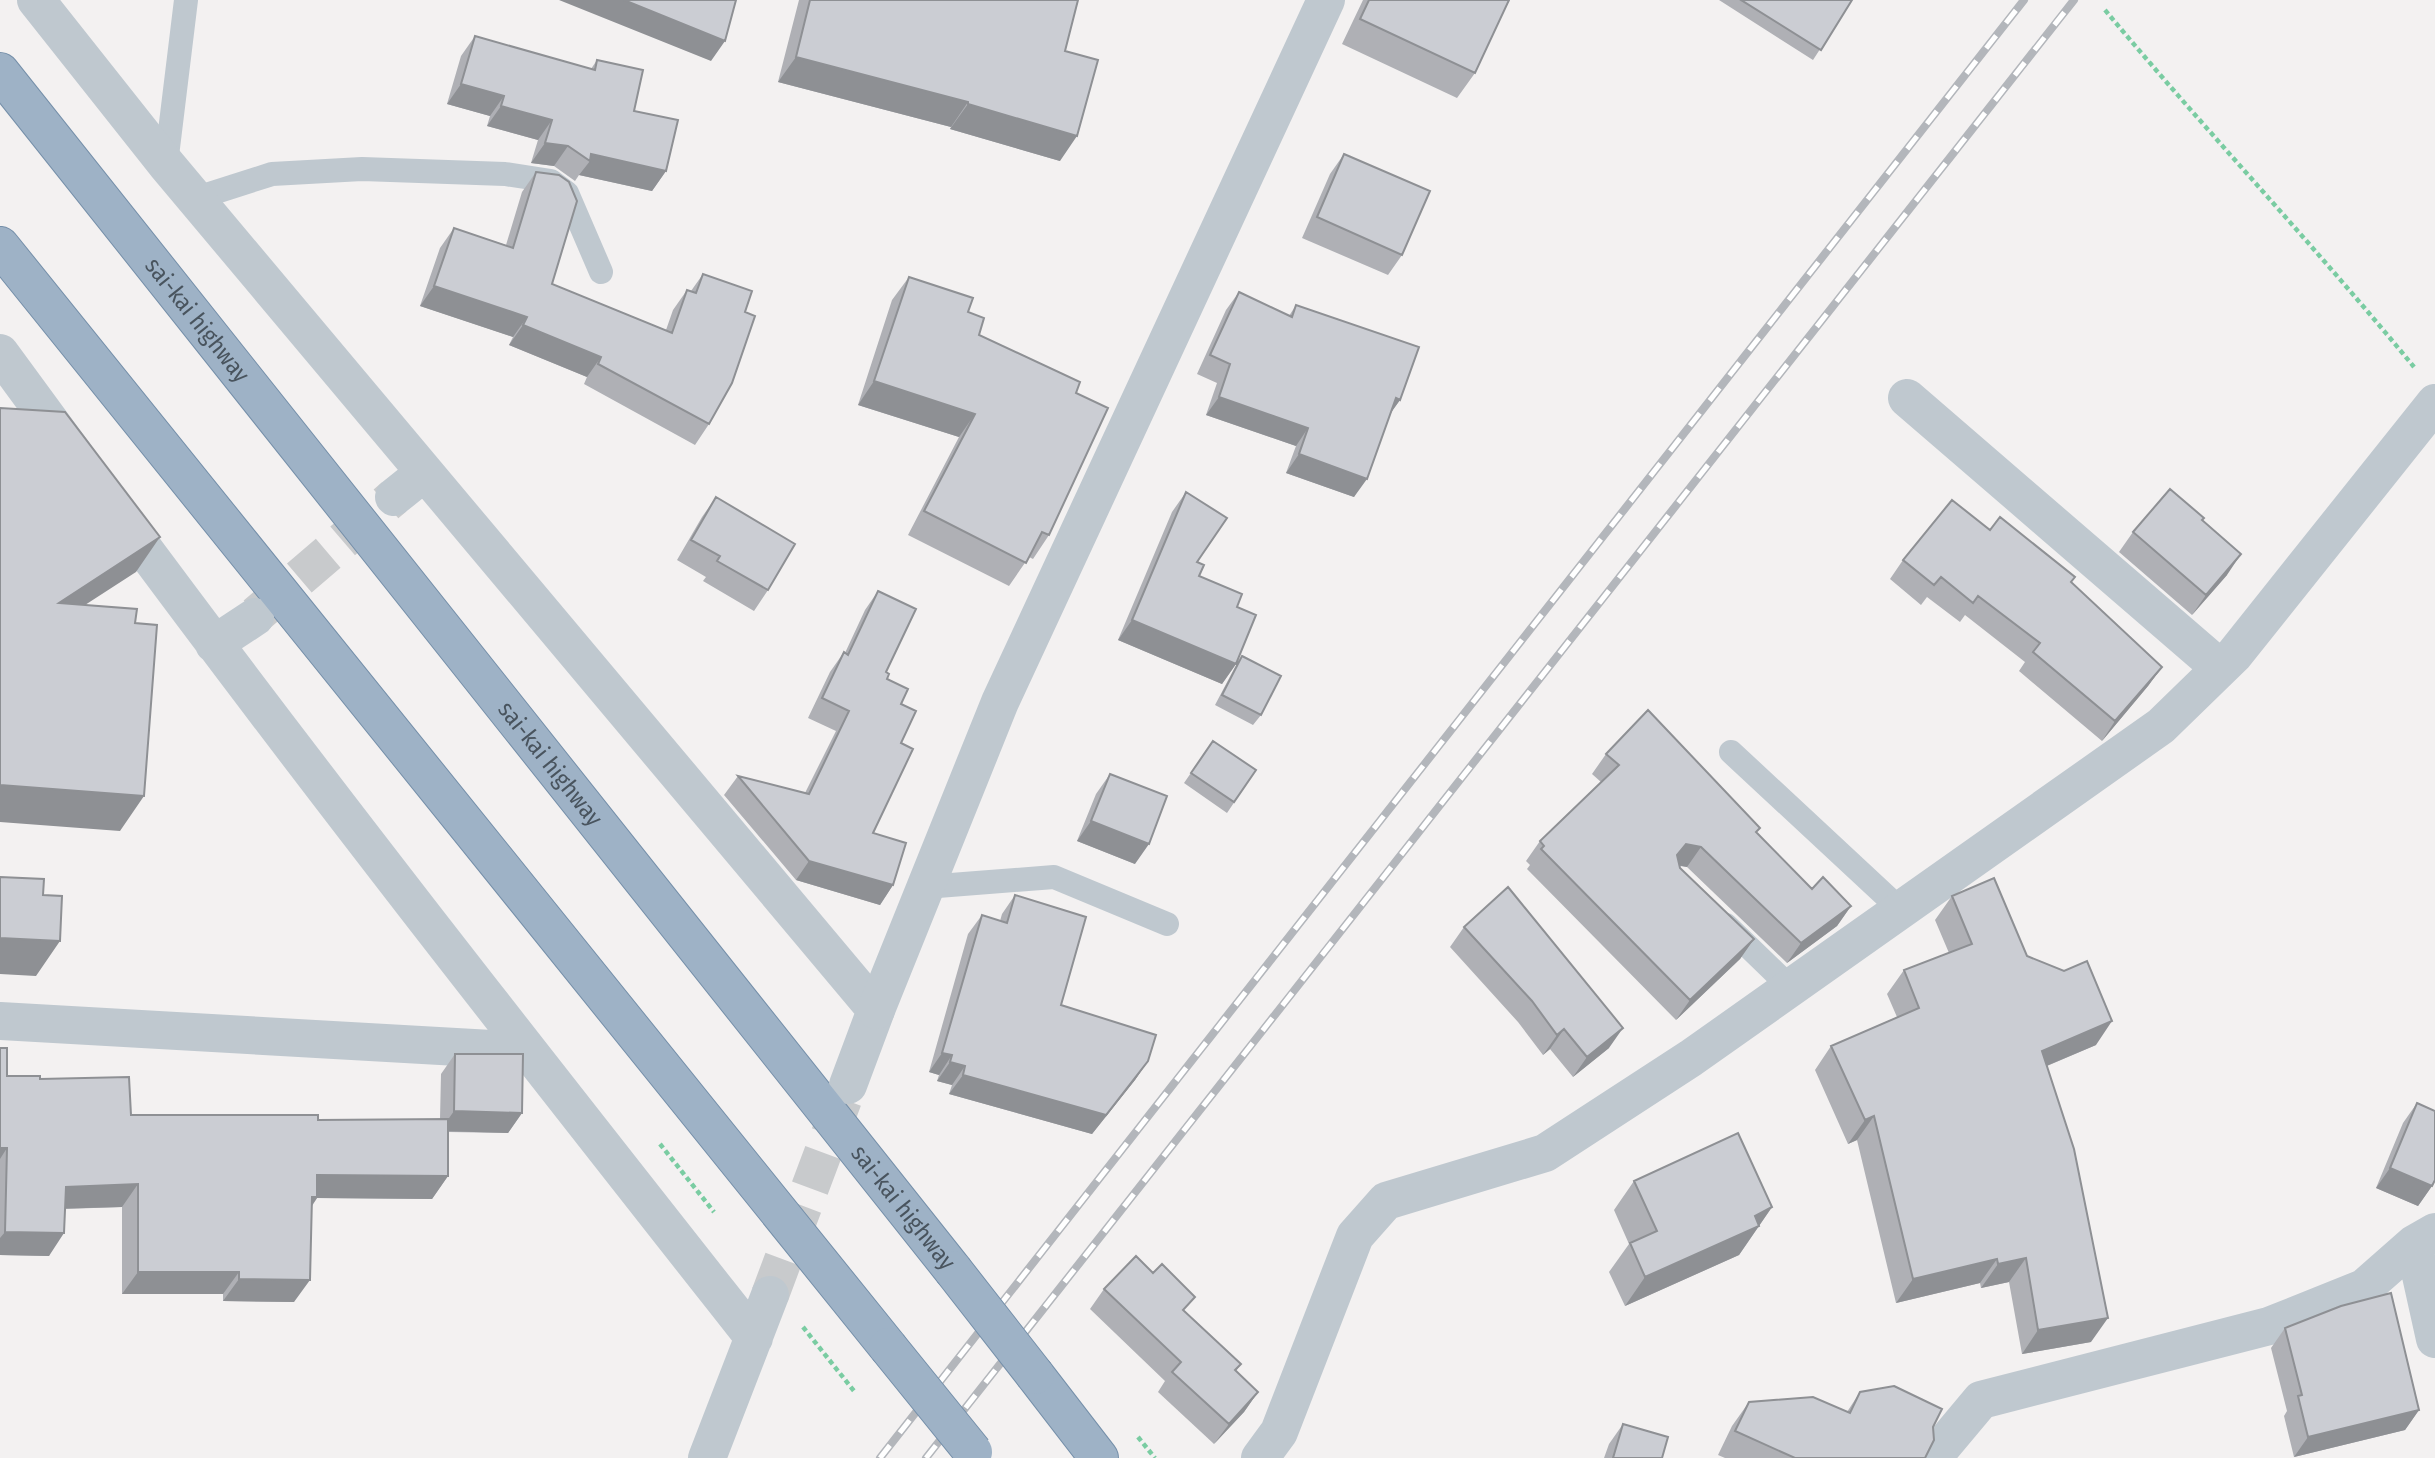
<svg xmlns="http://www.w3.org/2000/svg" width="2435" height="1458" font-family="'Fira Sans Condensed',sans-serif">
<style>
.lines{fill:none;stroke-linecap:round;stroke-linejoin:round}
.minor-tunnel{stroke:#c8cacc;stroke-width:38;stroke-dasharray:38 19;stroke-linecap:butt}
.trunk-casing{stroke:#758fa9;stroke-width:40}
.path{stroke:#7acca2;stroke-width:4.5;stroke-dasharray:5 3.5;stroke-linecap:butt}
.service{stroke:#bfc8cf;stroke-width:24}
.minor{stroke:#bfc8cf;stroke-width:38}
.tertiary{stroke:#bfc8cf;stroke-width:38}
.trunk{stroke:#9eb2c6;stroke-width:38}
.rail-casing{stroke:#b3b6bb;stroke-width:8}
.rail{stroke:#fff;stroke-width:5;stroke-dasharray:16;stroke-linecap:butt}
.trunk-bridge-casing{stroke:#758fa9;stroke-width:40;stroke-linecap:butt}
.trunk-bridge{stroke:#9eb2c6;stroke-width:38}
.wall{fill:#afb0b5}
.shaded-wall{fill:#8e9094}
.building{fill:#cbcdd3;stroke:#8e9094;stroke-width:2}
.labels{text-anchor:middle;stroke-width:6;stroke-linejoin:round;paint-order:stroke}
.street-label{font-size:24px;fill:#49545e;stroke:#fff}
</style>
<rect width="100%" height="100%" fill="#f3f1f1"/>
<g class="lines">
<path class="minor-tunnel" d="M 256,615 L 394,497
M 770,1295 L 845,1094"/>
<g class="trunk-casing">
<g id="trunk">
<path id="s1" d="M 0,72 L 953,1270"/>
<path d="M 0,246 L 888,1347"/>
<path d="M 1035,1375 L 1099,1458"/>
</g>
</g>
<path class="path" d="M 2105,10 C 2206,131 2314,245 2414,367
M 660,1144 L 714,1212
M 803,1327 L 854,1391
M 1138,1437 L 1155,1458"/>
<path class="service" d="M 166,164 L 186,0
M 197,198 L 272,174 L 362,169 L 505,174 L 551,181 L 567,193 L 601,272
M 1731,752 L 1902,911
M 925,887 L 1054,877 L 1167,924
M 1726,925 L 1791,988"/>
<path class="minor" d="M 36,0 L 166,164 L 876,1010 L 848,1085
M 0,353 L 74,454
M 1907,398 L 2220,668
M 394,497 L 424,473
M 118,514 C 324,793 539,1065 754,1338
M 214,644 L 255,617
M 0,1021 L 527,1051
M 2414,1244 L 2435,1339
M 707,1458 L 770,1295
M 1260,1458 L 1279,1432 L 1355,1236 L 1386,1201 L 1545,1153 L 1691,1058 L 2161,726 L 2234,655 L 2435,403
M 1937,1458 L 1940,1449 L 1981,1400 L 2269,1326 L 2364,1288 L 2414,1244 L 2435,1232"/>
<path class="tertiary" d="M 876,1010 L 1000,702 L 1326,0"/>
<use href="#trunk" class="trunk"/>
<g class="rail-casing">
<path id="rail" d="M 880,1458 L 2024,0
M 926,1458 L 2074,0"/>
</g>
<use href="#rail" class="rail"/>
<g class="trunk-bridge-casing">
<path id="trunk-bridge" d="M 953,1270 L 1035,1375
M 888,1347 L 973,1452"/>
</g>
<use href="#trunk-bridge" class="trunk-bridge"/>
</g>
<path class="wall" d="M 799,0 L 1078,0 L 1065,51 L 1060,161 L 950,129 L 951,127 L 778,82 Z
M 1363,0 L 1510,0 L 1506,6 L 1475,73 L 1457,98 L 1342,44 Z
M 1719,0 L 1852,0 L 1813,60 Z
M 475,36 L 591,69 L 597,60 L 634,111 L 666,171 L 652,191 L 579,175 L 575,181 L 554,166 L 531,163 L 538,140 L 487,126 L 490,116 L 447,104 L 461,56 Z
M 1344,154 L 1402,255 L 1388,275 L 1302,238 L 1330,174 Z
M 536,172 L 552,284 L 666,330 L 673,310 L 687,290 L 691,291 L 703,274 L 709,424 L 695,445 L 584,384 L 587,377 L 509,345 L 513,337 L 420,306 L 440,248 L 454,228 L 506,245 L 522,192 Z
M 909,277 L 968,312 L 979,335 L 1076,393 L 1049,535 L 1033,559 L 1029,557 L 1009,586 L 908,535 L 959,437 L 858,405 L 892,300 Z
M 1239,292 L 1289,316 L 1296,305 L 1400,400 L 1390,414 L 1354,497 L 1286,473 L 1296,446 L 1206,415 L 1217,383 L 1197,374 L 1226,310 Z
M 1186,492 L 1199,576 L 1237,607 L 1236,664 L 1222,684 L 1118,640 L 1172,512 Z
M 716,497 L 768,590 L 754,611 L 703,581 L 706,577 L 677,560 L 702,517 Z
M 2202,521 L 2227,575 L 2192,615 L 2119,552 L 2133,532 Z
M 1990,530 L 2071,582 L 2162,667 L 2148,686 L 2102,741 L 2019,671 L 2025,662 L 1965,615 L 1960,622 L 1927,597 L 1921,605 L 1890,579 L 1903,560 Z
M 878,591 L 886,672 L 887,679 L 901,704 L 901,743 L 873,833 L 893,885 L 880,905 L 796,880 L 724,795 L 738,776 L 805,793 L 836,731 L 808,718 L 830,672 L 844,652 L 845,653 L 865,610 Z
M 1242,656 L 1261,715 L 1253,725 L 1215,705 L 1235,667 Z
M 1213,741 L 1256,770 L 1227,813 L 1184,783 Z
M 1606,754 L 1757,833 L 1812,889 L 1851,906 L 1837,926 L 1787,963 L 1687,867 L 1680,866 L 1680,868 L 1754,939 L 1740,959 L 1676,1020 L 1527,869 L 1530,865 L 1526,861 L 1540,841 L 1601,782 L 1592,774 Z
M 1110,774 L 1135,864 L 1077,841 L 1096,794 Z
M 1015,895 L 1061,1005 L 1148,1061 L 1135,1080 L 1092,1134 L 949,1094 L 952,1085 L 937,1081 L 939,1075 L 929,1072 L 968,934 L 982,915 L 1000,921 L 1002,914 Z
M 1952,896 L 2027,956 L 2096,1045 L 2047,1066 L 2091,1342 L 2022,1354 L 2009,1282 L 1981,1288 L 1980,1283 L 1896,1303 L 1857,1140 L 1848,1144 L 1815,1070 L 1831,1046 L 1897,1017 L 1887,994 L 1904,970 L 1949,953 L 1935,920 Z
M 1464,927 L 1609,1048 L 1573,1077 L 1550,1049 L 1543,1055 L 1518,1022 L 1450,947 Z
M 0,1048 L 7,1076 L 40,1079 L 131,1115 L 318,1120 L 440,1119 L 441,1074 L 455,1054 L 522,1113 L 508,1133 L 448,1132 L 448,1176 L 432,1199 L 317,1198 L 312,1206 L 294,1302 L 223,1301 L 223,1294 L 122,1294 L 122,1207 L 65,1209 L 49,1256 L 0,1255 Z
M 2417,1103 L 2432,1186 L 2418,1206 L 2376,1188 L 2403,1123 Z
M 1634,1181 L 1772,1207 L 1739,1255 L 1625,1306 L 1609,1272 L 1629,1244 L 1614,1210 Z
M 1104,1289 L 1185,1311 L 1241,1364 L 1236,1371 L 1258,1392 L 1244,1412 L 1214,1444 L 1158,1392 L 1165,1381 L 1090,1309 Z
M 2285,1328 L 2419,1410 L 2405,1430 L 2294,1457 L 2284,1416 L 2287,1411 L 2271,1348 Z
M 1860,1392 L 1933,1427 L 1925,1458 L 1725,1458 L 1718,1455 L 1732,1426 L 1749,1402 L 1847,1412 Z
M 1623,1424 L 1662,1458 L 1604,1458 L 1609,1444 Z"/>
<path class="shaded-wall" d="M 559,0 L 624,0 L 725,41 L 711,61 Z
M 796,57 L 968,102 L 951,127 L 778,82 Z
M 461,84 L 504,96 L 490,116 L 447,104 Z
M 968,104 L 1077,136 L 1060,161 L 950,129 Z
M 501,106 L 552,120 L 538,140 L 487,126 Z
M 545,143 L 568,146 L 554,166 L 531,163 Z
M 591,154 L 666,171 L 652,191 L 579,175 L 590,161 Z
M 434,286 L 527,317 L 513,337 L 420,306 Z
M 523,325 L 601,357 L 587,377 L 509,345 Z
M 874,381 L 975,414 L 959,437 L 858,405 Z
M 1219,397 L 1308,428 L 1296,446 L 1206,415 Z
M 1396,398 L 1400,400 L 1387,418 Z
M 1299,454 L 1367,479 L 1354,497 L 1286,473 Z
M 160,537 L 136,572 L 34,638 L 59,603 Z
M 2241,554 L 2227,575 L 2192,615 L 2206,595 Z
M 1132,620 L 1236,664 L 1222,684 L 1118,640 Z
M 2162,667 L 2148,686 L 2102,741 L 2115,721 Z
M 0,785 L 144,796 L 120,831 L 0,822 Z
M 1091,821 L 1149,844 L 1135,864 L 1077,841 Z
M 1686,844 L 1701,847 L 1687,867 L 1672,864 L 1677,855 Z
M 809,861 L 893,885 L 880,905 L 796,880 Z
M 1851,906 L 1837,926 L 1787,963 L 1801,943 Z
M 0,938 L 60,941 L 36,976 L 0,974 Z
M 1754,939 L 1740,959 L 1676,1020 L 1690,1000 Z
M 2112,1021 L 2096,1045 L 2025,1075 L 2042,1051 Z
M 1623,1028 L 1609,1048 L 1573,1077 L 1587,1057 Z
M 1564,1029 L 1550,1049 L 1543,1055 L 1557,1035 Z
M 942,1053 L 952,1055 L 939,1075 L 929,1072 Z
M 1148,1061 L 1135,1080 L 1092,1134 L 949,1094 L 963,1075 Z
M 950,1062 L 965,1066 L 952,1085 L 937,1081 Z
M 454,1111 L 522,1113 L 508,1133 L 440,1131 Z
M 1874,1116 L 1857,1140 L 1848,1144 L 1865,1120 Z
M 0,1148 L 7,1148 L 0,1159 Z
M 2390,1168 L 2432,1186 L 2418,1206 L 2376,1188 Z
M 317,1175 L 448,1176 L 432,1199 L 317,1198 L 302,1220 Z
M 138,1184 L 122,1207 L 50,1209 L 66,1187 Z
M 1772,1207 L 1739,1255 L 1625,1306 L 1645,1277 L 1755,1216 Z
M 5,1232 L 64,1233 L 49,1256 L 0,1255 L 0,1238 Z
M 2026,1258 L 2009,1282 L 1981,1288 L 1998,1264 Z
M 1997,1259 L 1980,1283 L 1896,1303 L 1913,1279 Z
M 138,1272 L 239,1272 L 223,1294 L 122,1294 Z
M 239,1279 L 310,1280 L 294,1302 L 223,1301 Z
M 2108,1318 L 2091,1342 L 2022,1354 L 2038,1330 Z
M 1258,1392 L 1244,1412 L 1214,1444 L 1229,1424 Z
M 2419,1410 L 2405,1430 L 2294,1457 L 2308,1437 Z"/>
<path class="building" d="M 624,0 L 736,0 L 725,41 Z
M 810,0 L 1078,0 L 1065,51 L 1098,60 L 1077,136 L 968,104 L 968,102 L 796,57 Z
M 1369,0 L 1509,0 L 1475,73 L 1360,19 Z
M 1741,0 L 1852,0 L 1821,50 Z
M 475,36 L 595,70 L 597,60 L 643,70 L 634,111 L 678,120 L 666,171 L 591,154 L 590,161 L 568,146 L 545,143 L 552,120 L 501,106 L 504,96 L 461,84 Z
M 1344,154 L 1430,191 L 1402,255 L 1317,217 Z
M 536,172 L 559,175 L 569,182 L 577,201 L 552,284 L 672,333 L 687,290 L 696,293 L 703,274 L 752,291 L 745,312 L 755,316 L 732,383 L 709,424 L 598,364 L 601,357 L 523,325 L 527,317 L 434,286 L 454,228 L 513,248 Z
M 909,277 L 973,298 L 968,312 L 984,318 L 979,335 L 1080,382 L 1076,393 L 1108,408 L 1049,535 L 1042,532 L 1026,563 L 924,511 L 975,414 L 874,381 Z
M 1239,292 L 1292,317 L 1296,305 L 1419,347 L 1400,400 L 1396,398 L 1367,479 L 1299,454 L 1308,428 L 1219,397 L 1230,364 L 1210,355 Z
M 0,408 L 65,412 L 160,537 L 59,603 L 137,609 L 135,623 L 157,625 L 144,796 L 0,785 Z
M 2170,489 L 2204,518 L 2202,520 L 2241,554 L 2206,595 L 2133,532 Z
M 1186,492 L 1227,518 L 1197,562 L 1204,565 L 1199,576 L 1242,594 L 1237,607 L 1256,615 L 1236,664 L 1132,620 Z
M 716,497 L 795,544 L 768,590 L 717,561 L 720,556 L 691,540 Z
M 1952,500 L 1990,530 L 2000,517 L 2075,577 L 2071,582 L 2162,667 L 2115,721 L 2033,652 L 2040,643 L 1978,596 L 1973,603 L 1941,577 L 1934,585 L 1903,560 Z
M 878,591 L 916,609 L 886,672 L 889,674 L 887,679 L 908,689 L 901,704 L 916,711 L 901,743 L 913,749 L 873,833 L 906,843 L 893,885 L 809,861 L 738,776 L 809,794 L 849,711 L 822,698 L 844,652 L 848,655 Z
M 1242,656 L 1281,676 L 1261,715 L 1222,695 Z
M 1648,710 L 1760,828 L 1756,832 L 1812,889 L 1823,877 L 1851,906 L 1801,943 L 1701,847 L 1686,844 L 1677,855 L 1680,868 L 1754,939 L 1690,1000 L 1541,849 L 1544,846 L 1540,841 L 1619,765 L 1606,754 Z
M 1213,741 L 1256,770 L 1234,802 L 1191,773 Z
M 1110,774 L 1167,796 L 1149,844 L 1091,821 Z
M 0,877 L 44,879 L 43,895 L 62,896 L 60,941 L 0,938 Z
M 1994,878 L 2027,956 L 2064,971 L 2087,961 L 2112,1021 L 2042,1051 L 2074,1149 L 2108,1318 L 2038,1330 L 2026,1258 L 1998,1264 L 1997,1259 L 1913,1279 L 1874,1116 L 1865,1120 L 1831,1046 L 1919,1008 L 1904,970 L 1972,944 L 1952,896 Z
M 1508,887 L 1623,1028 L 1587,1057 L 1564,1029 L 1557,1035 L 1532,1001 L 1464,927 Z
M 1015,895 L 1086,917 L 1061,1005 L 1156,1035 L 1148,1061 L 1106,1115 L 963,1075 L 965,1066 L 950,1062 L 952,1055 L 942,1053 L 982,915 L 1007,923 Z
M 0,1048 L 7,1048 L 7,1076 L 40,1076 L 40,1079 L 129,1077 L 131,1115 L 318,1115 L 318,1120 L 448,1119 L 448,1176 L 317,1175 L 317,1197 L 312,1197 L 310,1280 L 239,1279 L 239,1272 L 138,1272 L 138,1184 L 66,1187 L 64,1233 L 5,1232 L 7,1148 L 0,1148 Z
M 455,1054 L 523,1054 L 522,1113 L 454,1111 Z
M 2417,1103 L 2435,1111 L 2435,1180 L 2432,1186 L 2390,1168 Z
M 1738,1133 L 1772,1207 L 1755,1216 L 1759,1226 L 1645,1277 L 1630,1243 L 1657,1231 L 1634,1181 Z
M 1136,1256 L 1153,1273 L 1162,1264 L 1195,1297 L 1183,1310 L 1241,1364 L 1235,1370 L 1258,1392 L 1229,1424 L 1172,1372 L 1181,1362 L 1104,1289 Z
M 2391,1293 L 2419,1410 L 2308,1437 L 2298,1396 L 2302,1395 L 2285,1328 L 2341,1306 Z
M 1894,1386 L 1942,1409 L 1933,1427 L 1934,1440 L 1925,1458 L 1795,1458 L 1735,1431 L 1749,1402 L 1813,1397 L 1850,1413 L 1860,1392 Z
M 1623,1424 L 1668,1437 L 1662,1458 L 1613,1458 Z"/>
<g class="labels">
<g class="street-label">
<text dy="8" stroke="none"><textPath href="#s1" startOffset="317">sai-kai highway</textPath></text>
<text dy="8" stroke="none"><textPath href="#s1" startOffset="884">sai-kai highway</textPath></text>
<text dy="8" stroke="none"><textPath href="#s1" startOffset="1451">sai-kai highway</textPath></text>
</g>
</g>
</svg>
